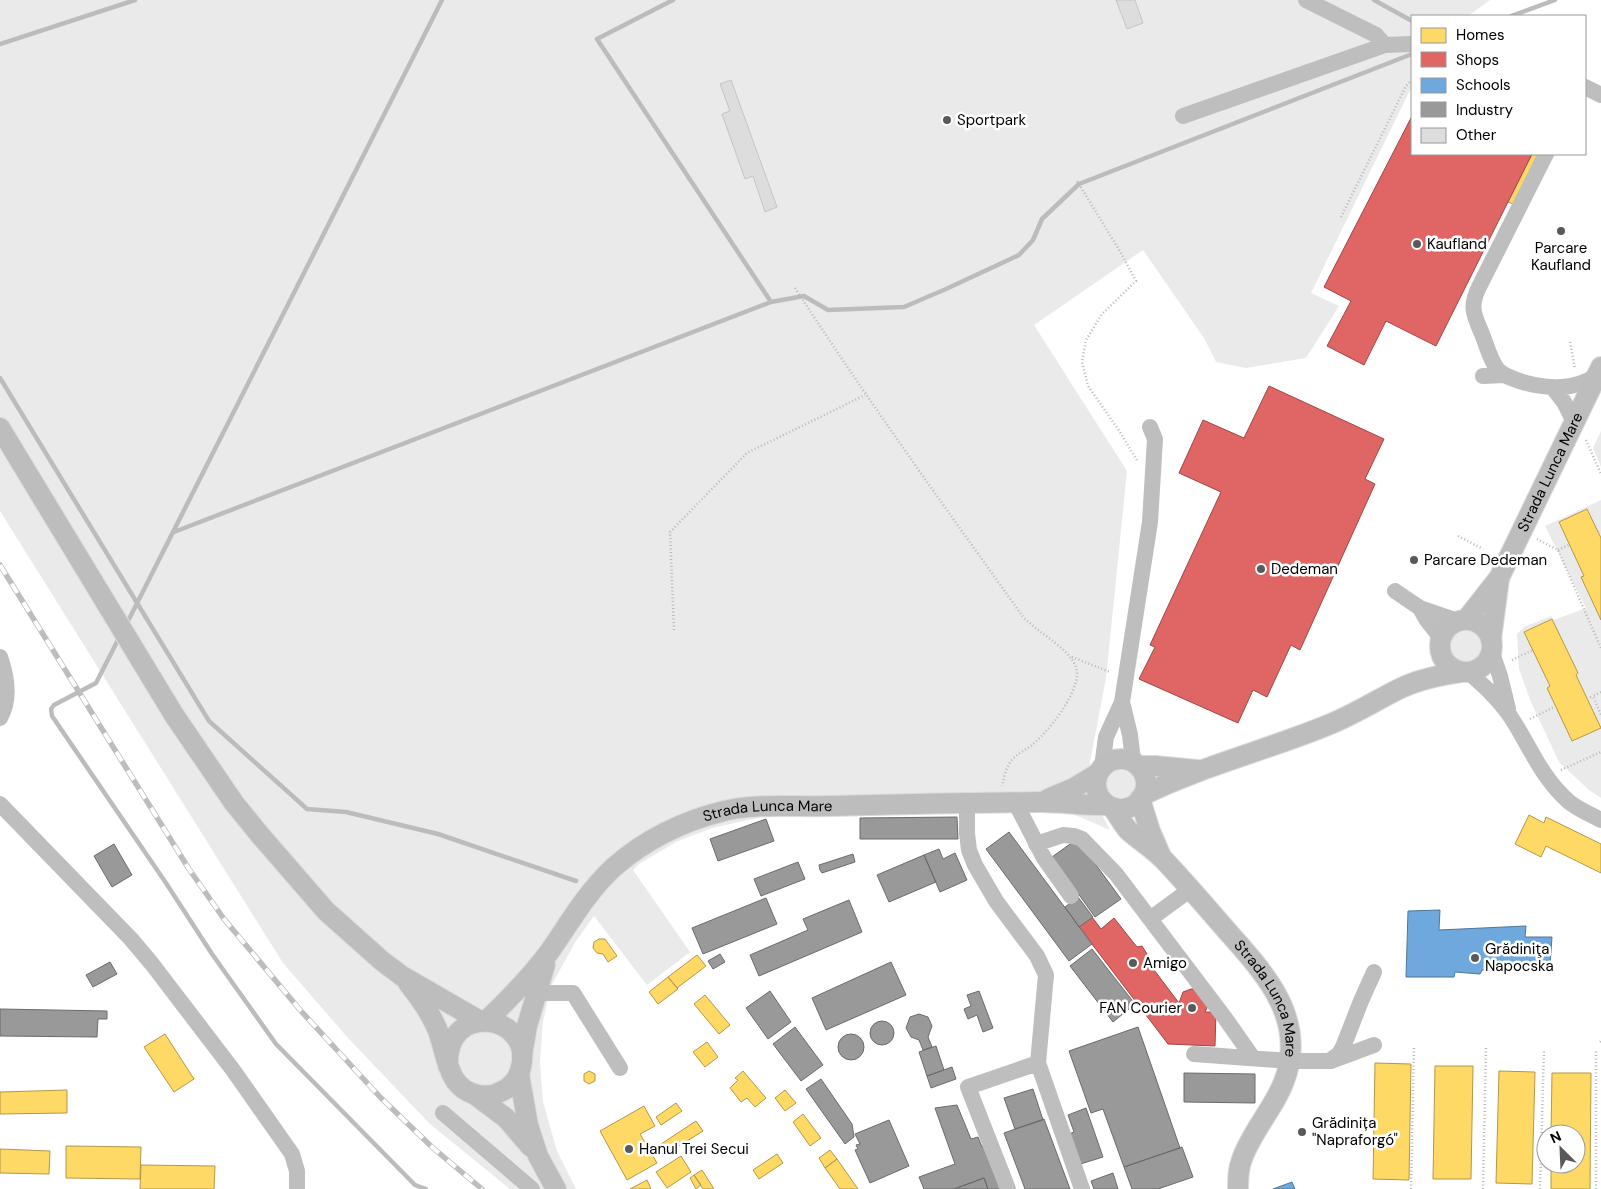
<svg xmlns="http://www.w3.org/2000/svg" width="1601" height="1189" font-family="'DM Sans',sans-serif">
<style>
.green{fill:#eaeaea}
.homes{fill:#ffd966;stroke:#b29847}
.shops{fill:#e06666;stroke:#9d4747}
.schools{fill:#6fa8dc;stroke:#4e769a}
.industry{fill:#999;stroke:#6b6b6b}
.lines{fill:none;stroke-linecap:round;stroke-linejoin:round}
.stream{stroke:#bcbcbc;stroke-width:4.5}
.building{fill:#ddd;stroke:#c5c5c5}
.major-casing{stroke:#dbdbdb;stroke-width:22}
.path{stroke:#b8b8b8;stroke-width:2.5;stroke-dasharray:1 2.5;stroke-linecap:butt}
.minor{stroke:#bebebe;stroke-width:16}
.major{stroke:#bdbdbd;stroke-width:20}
.rail-casing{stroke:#bdbdbd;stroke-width:5.5}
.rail{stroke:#fff;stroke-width:4;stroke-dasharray:11;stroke-linecap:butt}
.poi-dot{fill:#595959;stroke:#fff;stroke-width:2}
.labels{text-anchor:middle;stroke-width:5;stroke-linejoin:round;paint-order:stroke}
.poi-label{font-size:15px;fill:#000;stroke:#fff;text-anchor:start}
.street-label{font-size:15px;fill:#000;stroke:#fff}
</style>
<rect width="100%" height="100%" fill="#fff"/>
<path class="green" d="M 0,0 L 1490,0 L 1468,16 L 1412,16 L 1412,86 L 1311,293 L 1339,306 L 1306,358 L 1246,368 L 1216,362 L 1204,338 L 1143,250 L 1034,325 L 1127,471 L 1106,678 L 1090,762 L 1090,791 L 1110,830 L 1080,817 L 1057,810 L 762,817 L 712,828 L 676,842 L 639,864 L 633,870 L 690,952 L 647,985 L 594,916 L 576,941 L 551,986 L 543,1021 L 540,1062 L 543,1102 L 557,1151 L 576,1189 L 510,1189 L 430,1124 L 348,1038 L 283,963 L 0,511 Z
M 1601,431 L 1601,467 L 1593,448 Z
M 1601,500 L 1601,798 L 1589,790 L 1559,762 L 1531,702 L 1519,669 L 1517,634 L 1524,627 L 1551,616 L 1554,620 L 1586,608 L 1545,526 Z
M1448 645a17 17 0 1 1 34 0a17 17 0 1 1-34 0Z
M1102 783a18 18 0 1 1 36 0a18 18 0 1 1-36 0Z"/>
<path class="homes" d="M 1532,154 L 1544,154 L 1518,206 L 1508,202 Z
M 1587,509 L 1601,538 L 1601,620 L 1581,577 L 1584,576 L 1559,522 Z
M 1552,619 L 1578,673 L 1576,675 L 1601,728 L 1572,741 L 1547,688 L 1550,686 L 1524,632 Z
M 1529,815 L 1544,823 L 1546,817 L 1601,844 L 1601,873 L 1546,846 L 1541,857 L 1515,844 Z
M 599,939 L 605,939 L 617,956 L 608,962 L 603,954 L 597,953 L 593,948 L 594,942 Z
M 697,955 L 706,966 L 677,988 L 668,977 Z
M 668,977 L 678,989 L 658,1004 L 649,992 Z
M 705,995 L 730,1025 L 719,1034 L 694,1004 Z
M 165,1034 L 194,1079 L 174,1092 L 144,1047 Z
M 707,1042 L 718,1057 L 705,1067 L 693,1052 Z
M 1375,1063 L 1411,1064 L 1409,1180 L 1373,1179 Z
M 1435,1066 L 1473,1066 L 1471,1179 L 1433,1179 Z
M 589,1071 L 595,1074 L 595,1081 L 589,1084 L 584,1081 L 584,1074 Z
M 743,1071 L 766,1098 L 755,1107 L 747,1098 L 741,1102 L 730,1088 L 738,1080 L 735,1078 Z
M 1499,1071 L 1535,1072 L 1532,1184 L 1496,1183 Z
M 1552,1073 L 1591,1073 L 1590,1189 L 1551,1189 L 1551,1164 L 1576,1164 L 1576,1134 L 1551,1134 Z
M 67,1090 L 67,1113 L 0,1114 L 0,1092 Z
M 785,1090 L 796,1103 L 785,1111 L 775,1098 Z
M 676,1103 L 682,1111 L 661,1125 L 656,1117 Z
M 644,1106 L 655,1126 L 640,1134 L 657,1163 L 627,1180 L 600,1131 Z
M 803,1114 L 821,1138 L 810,1146 L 793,1122 Z
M 696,1121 L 703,1131 L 668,1153 L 661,1144 Z
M 66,1146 L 141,1147 L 140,1179 L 66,1178 Z
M 0,1149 L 50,1151 L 49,1174 L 0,1173 Z
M 830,1150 L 837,1159 L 825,1168 L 819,1158 Z
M 777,1154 L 783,1163 L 759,1179 L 753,1170 Z
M 681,1156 L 691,1172 L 667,1188 L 656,1172 Z
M 837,1159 L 858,1189 L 840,1189 L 825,1168 Z
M 141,1165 L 215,1166 L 214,1189 L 140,1189 Z
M 702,1170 L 714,1189 L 703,1189 L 694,1175 Z
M 694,1175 L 701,1185 L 696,1189 L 690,1178 Z
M 647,1180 L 651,1189 L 630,1189 Z"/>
<path class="shops" d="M 1412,116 L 1412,154 L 1532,154 L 1436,346 L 1386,321 L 1364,365 L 1327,346 L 1351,301 L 1324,287 Z
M 1269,386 L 1384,439 L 1365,479 L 1375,484 L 1300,650 L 1291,645 L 1267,697 L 1253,690 L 1238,723 L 1139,679 L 1155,647 L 1150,645 L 1221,492 L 1179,473 L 1203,420 L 1244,438 Z
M 1092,917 L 1101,929 L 1114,918 L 1137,947 L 1142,946 L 1147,954 L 1145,958 L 1179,1003 L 1183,992 L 1191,989 L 1195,989 L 1208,1006 L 1205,1012 L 1216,1012 L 1215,1046 L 1168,1044 L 1079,927 Z"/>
<path class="schools" d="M 1440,910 L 1439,930 L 1526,926 L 1525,937 L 1552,937 L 1550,965 L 1508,967 L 1507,971 L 1482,970 L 1480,974 L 1455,972 L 1454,977 L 1406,977 L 1408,911 Z
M 1292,1182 L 1295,1189 L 1273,1189 Z"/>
<path class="industry" d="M 957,817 L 958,839 L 860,839 L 860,818 Z
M 766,819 L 774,841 L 718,861 L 710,839 Z
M 1009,832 L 1092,944 L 1069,961 L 986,849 Z
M 1077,839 L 1121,899 L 1095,917 L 1052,857 Z
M 114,844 L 132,875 L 112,887 L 94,856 Z
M 939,849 L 943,859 L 955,853 L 967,880 L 940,892 L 924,855 Z
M 853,854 L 855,862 L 822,873 L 820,870 L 819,865 Z
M 924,855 L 936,882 L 889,902 L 877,875 Z
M 798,862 L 805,879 L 761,896 L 754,879 Z
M 1078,897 L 1093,917 L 1079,927 L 1065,907 Z
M 766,898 L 777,924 L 703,954 L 692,928 Z
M 849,900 L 862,932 L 759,976 L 750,955 L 808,930 L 803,919 Z
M 1092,949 L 1135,1004 L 1113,1022 L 1070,966 Z
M 720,954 L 725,962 L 713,969 L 708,961 Z
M 110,962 L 117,974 L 93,987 L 86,975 Z
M 891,962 L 906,995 L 826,1030 L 812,998 Z
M 770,991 L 791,1022 L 768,1039 L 746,1008 Z
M 979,991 L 993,1028 L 983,1032 L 977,1015 L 968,1019 L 964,1009 L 971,1006 L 967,995 Z
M 0,1009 L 107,1011 L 107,1019 L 98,1019 L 97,1037 L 0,1036 Z
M 919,1014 L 928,1017 L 932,1026 L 928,1037 L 932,1047 L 923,1050 L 919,1040 L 911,1037 L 906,1028 L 910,1017 Z
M870 1033a12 12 0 1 1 24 0a12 12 0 1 1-24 0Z
M 795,1027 L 823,1065 L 801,1081 L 773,1044 Z
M 1138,1027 L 1180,1148 L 1124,1167 L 1103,1109 L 1091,1113 L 1069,1051 Z
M838 1047a13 13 0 1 1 26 0a13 13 0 1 1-26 0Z
M 936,1046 L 944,1070 L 927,1076 L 919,1052 Z
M 952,1067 L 956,1079 L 931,1088 L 927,1076 Z
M 1184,1073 L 1255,1074 L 1255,1103 L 1184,1102 Z
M 821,1079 L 852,1124 L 854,1137 L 845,1144 L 806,1089 Z
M 1033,1089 L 1043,1120 L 1015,1129 L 1004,1098 Z
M 957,1105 L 971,1139 L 978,1137 L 982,1147 L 987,1146 L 1003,1189 L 988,1189 L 984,1178 L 954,1189 L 924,1189 L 919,1177 L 955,1164 L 935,1108 Z
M 1086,1108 L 1103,1157 L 1074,1166 L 1064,1136 L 1074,1132 L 1068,1115 Z
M 1044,1119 L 1070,1189 L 1025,1189 L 1004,1133 Z
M 889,1120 L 909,1166 L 870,1183 L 855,1150 L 858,1149 L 856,1145 L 860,1144 L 855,1134 Z
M 1182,1147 L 1193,1177 L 1158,1189 L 1132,1189 L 1124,1167 Z
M 1113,1173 L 1118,1189 L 1094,1189 L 1091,1181 Z
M 984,1178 L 988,1189 L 954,1189 Z"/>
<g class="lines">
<path class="stream" d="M 673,0 L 597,39 L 771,302
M 1374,0 L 1412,21
M 1511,16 L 1555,0
M 0,44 L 135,0
M 0,378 L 209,721 L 307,809 L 346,812 L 438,834 L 576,881
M 174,532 L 771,302 L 804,296 L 828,310 L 904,307 L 946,289 L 1019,255 L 1033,240 L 1042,219 L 1079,184 L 1412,54
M 126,625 L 442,0
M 120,636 L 96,683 L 54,705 L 51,709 L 52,716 L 166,883 L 212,954 L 276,1044 L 415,1185 L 426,1189"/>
</g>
<path class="building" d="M 1116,0 L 1135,0 L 1143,23 L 1127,29 Z
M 731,80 L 777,207 L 765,212 L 753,176 L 745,179 L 722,114 L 730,111 L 720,84 Z"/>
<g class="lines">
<g class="major-casing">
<g id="major">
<path d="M 0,428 L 174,715 L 234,803 L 260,835 L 326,911 L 382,961 L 402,976 L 480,1021"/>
<path id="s1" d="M 1466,620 L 1499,578 L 1601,367"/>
<circle cx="1466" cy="646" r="26"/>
<path d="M 1491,639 L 1499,579"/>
<circle cx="1121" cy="784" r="25"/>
<path d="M 1140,766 L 1155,766 L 1197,770"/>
<path d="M 1143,795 C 1202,766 1267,750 1328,725 C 1353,715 1375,701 1399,689 C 1419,679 1440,675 1461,672"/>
<path d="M 1048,799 L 1074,788 L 1097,774"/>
<path d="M 1140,799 L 1150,831 L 1160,854"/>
<path id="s2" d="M 1113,808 C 1118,815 1122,823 1128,830 C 1139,840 1152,848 1163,859 C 1183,880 1202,902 1221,924 C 1253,961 1297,1003 1290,1057 C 1286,1097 1255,1123 1242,1159 C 1238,1169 1238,1179 1238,1189"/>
<path d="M 408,983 C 420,998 431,1013 438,1031 C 447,1055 447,1089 478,1095 C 485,1096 494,1096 500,1092 C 511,1088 519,1078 521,1067 C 534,1015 445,999 448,1066"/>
<path id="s3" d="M 486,1021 C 509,999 531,977 550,951 C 570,922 587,892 614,867 C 645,840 683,821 724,811 C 757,803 795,807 829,806 C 900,804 970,803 1041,802 C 1063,802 1085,806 1107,805"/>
<path d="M 522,1055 L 527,1026 L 545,965"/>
<path d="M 519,1074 L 528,1125 L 538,1156 L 556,1189"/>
<path d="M 474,1094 L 506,1118 L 531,1147"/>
</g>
</g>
<path class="path" d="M 1077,181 L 1121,253 L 1136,281 L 1102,314 L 1086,340 L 1082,362 L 1088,386 L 1120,432 L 1138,462
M 1341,217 L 1406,86 L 1412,80
M 795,288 C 867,399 944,506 1021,614 C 1035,633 1080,652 1077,676 C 1074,699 1049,731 1032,745 C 1024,751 1014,755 1009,764 C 1005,771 1004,779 1002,786
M 1570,342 L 1575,369
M 1586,440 L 1601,474
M 1598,532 L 1601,531
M 1458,536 L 1483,549
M 1537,539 L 1558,550 L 1601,648
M 1558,550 L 1569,545
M 674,630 L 670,532 L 747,453 L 865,395
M 1072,657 L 1110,672
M 1512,660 L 1533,650
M 1601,692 L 1593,696 L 1601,715
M 1587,699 L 1593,696
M 1530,719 L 1556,706
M 1561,770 L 1601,752
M 1600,1042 L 1601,1041
M 1411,1189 L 1414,1048
M 1483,1189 L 1486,1048
M 1540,1189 L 1544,1050
M 1596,1189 L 1596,1050"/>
<path class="minor" d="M 1306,0 L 1376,35 L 1385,45
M 1585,87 L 1601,95
M 1183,116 L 1385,45 L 1412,44
M 1546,154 L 1479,287 C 1469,307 1474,315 1482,334 C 1487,346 1490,360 1498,370 C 1505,377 1516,380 1526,383 C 1551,389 1574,390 1596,376
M 1483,376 L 1504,375
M 1553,388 L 1564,402 L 1574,422
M 1395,591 L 1420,608 L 1458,621
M 1420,608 L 1426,619 L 1441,638
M 1491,650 L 1500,676 L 1508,709
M 0,657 C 7,677 11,699 0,718
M 1468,672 C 1483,685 1496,696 1508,713 C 1529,743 1539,775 1568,801 C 1577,809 1590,814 1601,820
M 1122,702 L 1130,735 L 1133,761
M 1102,767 L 1106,737 L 1122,702 L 1150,522 L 1155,439 L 1150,427
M 1015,802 L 1044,858 L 1071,896
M 967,803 L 967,833 L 969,850 L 975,865 L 996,901 L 1037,956 L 1046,975 L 1038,1063
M 0,804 L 131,939 L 152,964 L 233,1070 L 292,1154 L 297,1171 L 297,1189
M 1036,844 L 1063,835 L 1074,836 L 1082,839 L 1116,874 L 1225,1018 L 1253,1058
M 1150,919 L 1191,889
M 536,993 L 573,993 L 620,1068
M 1194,1054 L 1290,1061 L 1331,1061 L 1374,1045
M 1332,1059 L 1339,1054 L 1343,1047 L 1361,1001 L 1374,972
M 443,1113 L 532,1189
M 1008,1189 L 968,1087 L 1038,1063 L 1082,1189"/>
<use href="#major" class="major"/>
<g class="rail-casing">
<path id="rail" d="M 0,565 L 189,869 L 224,919 L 301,1011 L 381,1098 L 433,1148 L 482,1189"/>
</g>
<use href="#rail" class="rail"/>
</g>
<g class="poi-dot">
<circle cx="947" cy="120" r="5"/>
<circle cx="1561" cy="231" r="5"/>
<circle cx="1417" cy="244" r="5"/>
<circle cx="1414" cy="560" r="5"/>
<circle cx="1261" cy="569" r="5"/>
<circle cx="1475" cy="958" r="5"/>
<circle cx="1133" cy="963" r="5"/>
<circle cx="1192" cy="1008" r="5"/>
<circle cx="1302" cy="1132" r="5"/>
<circle cx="629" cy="1149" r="5"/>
</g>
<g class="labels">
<g class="poi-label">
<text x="957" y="125">Sportpark</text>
<text x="1427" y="249">Kaufland</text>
<text x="1561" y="253" text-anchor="middle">Parcare<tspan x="1561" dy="17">Kaufland</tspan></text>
<text x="1424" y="565">Parcare Dedeman</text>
<text x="1271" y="574">Dedeman</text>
<text x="1485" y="954">Grădiniţa<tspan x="1485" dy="17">Napocska</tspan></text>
<text x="1143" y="968">Amigo</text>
<text x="1182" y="1013" text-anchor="end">FAN Courier</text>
<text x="1312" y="1128">Grădinița<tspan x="1312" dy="17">"Napraforgó"</tspan></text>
<text x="639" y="1154">Hanul Trei Secui</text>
</g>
<g class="street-label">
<text dy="5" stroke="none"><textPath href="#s1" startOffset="171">Strada Lunca Mare</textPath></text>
<text dy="5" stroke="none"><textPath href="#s3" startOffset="369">Strada Lunca Mare</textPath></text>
<text dy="5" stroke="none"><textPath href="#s2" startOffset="249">Strada Lunca Mare</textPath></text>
</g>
</g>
<rect x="1411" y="15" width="175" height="140" fill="#ffffff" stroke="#999999"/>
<rect x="1421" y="28" width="25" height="15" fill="#ffd966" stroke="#999999"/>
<text x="1456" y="40" font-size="15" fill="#000000">Homes</text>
<rect x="1421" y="52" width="25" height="15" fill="#e06666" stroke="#999999"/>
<text x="1456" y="65" font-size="15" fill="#000000">Shops</text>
<rect x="1421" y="78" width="25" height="15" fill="#6fa8dc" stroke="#999999"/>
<text x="1456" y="90" font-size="15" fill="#000000">Schools</text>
<rect x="1421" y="102" width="25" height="15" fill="#999999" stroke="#999999"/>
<text x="1456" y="115" font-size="15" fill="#000000">Industry</text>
<rect x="1421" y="128" width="25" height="15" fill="#dddddd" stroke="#999999"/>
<text x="1456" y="140" font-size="15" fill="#000000">Other</text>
<g transform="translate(1561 1149) rotate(336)"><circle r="24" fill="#ffffff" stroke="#999999"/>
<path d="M0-4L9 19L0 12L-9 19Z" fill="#595959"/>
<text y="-8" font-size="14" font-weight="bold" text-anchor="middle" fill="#000000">N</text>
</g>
</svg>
